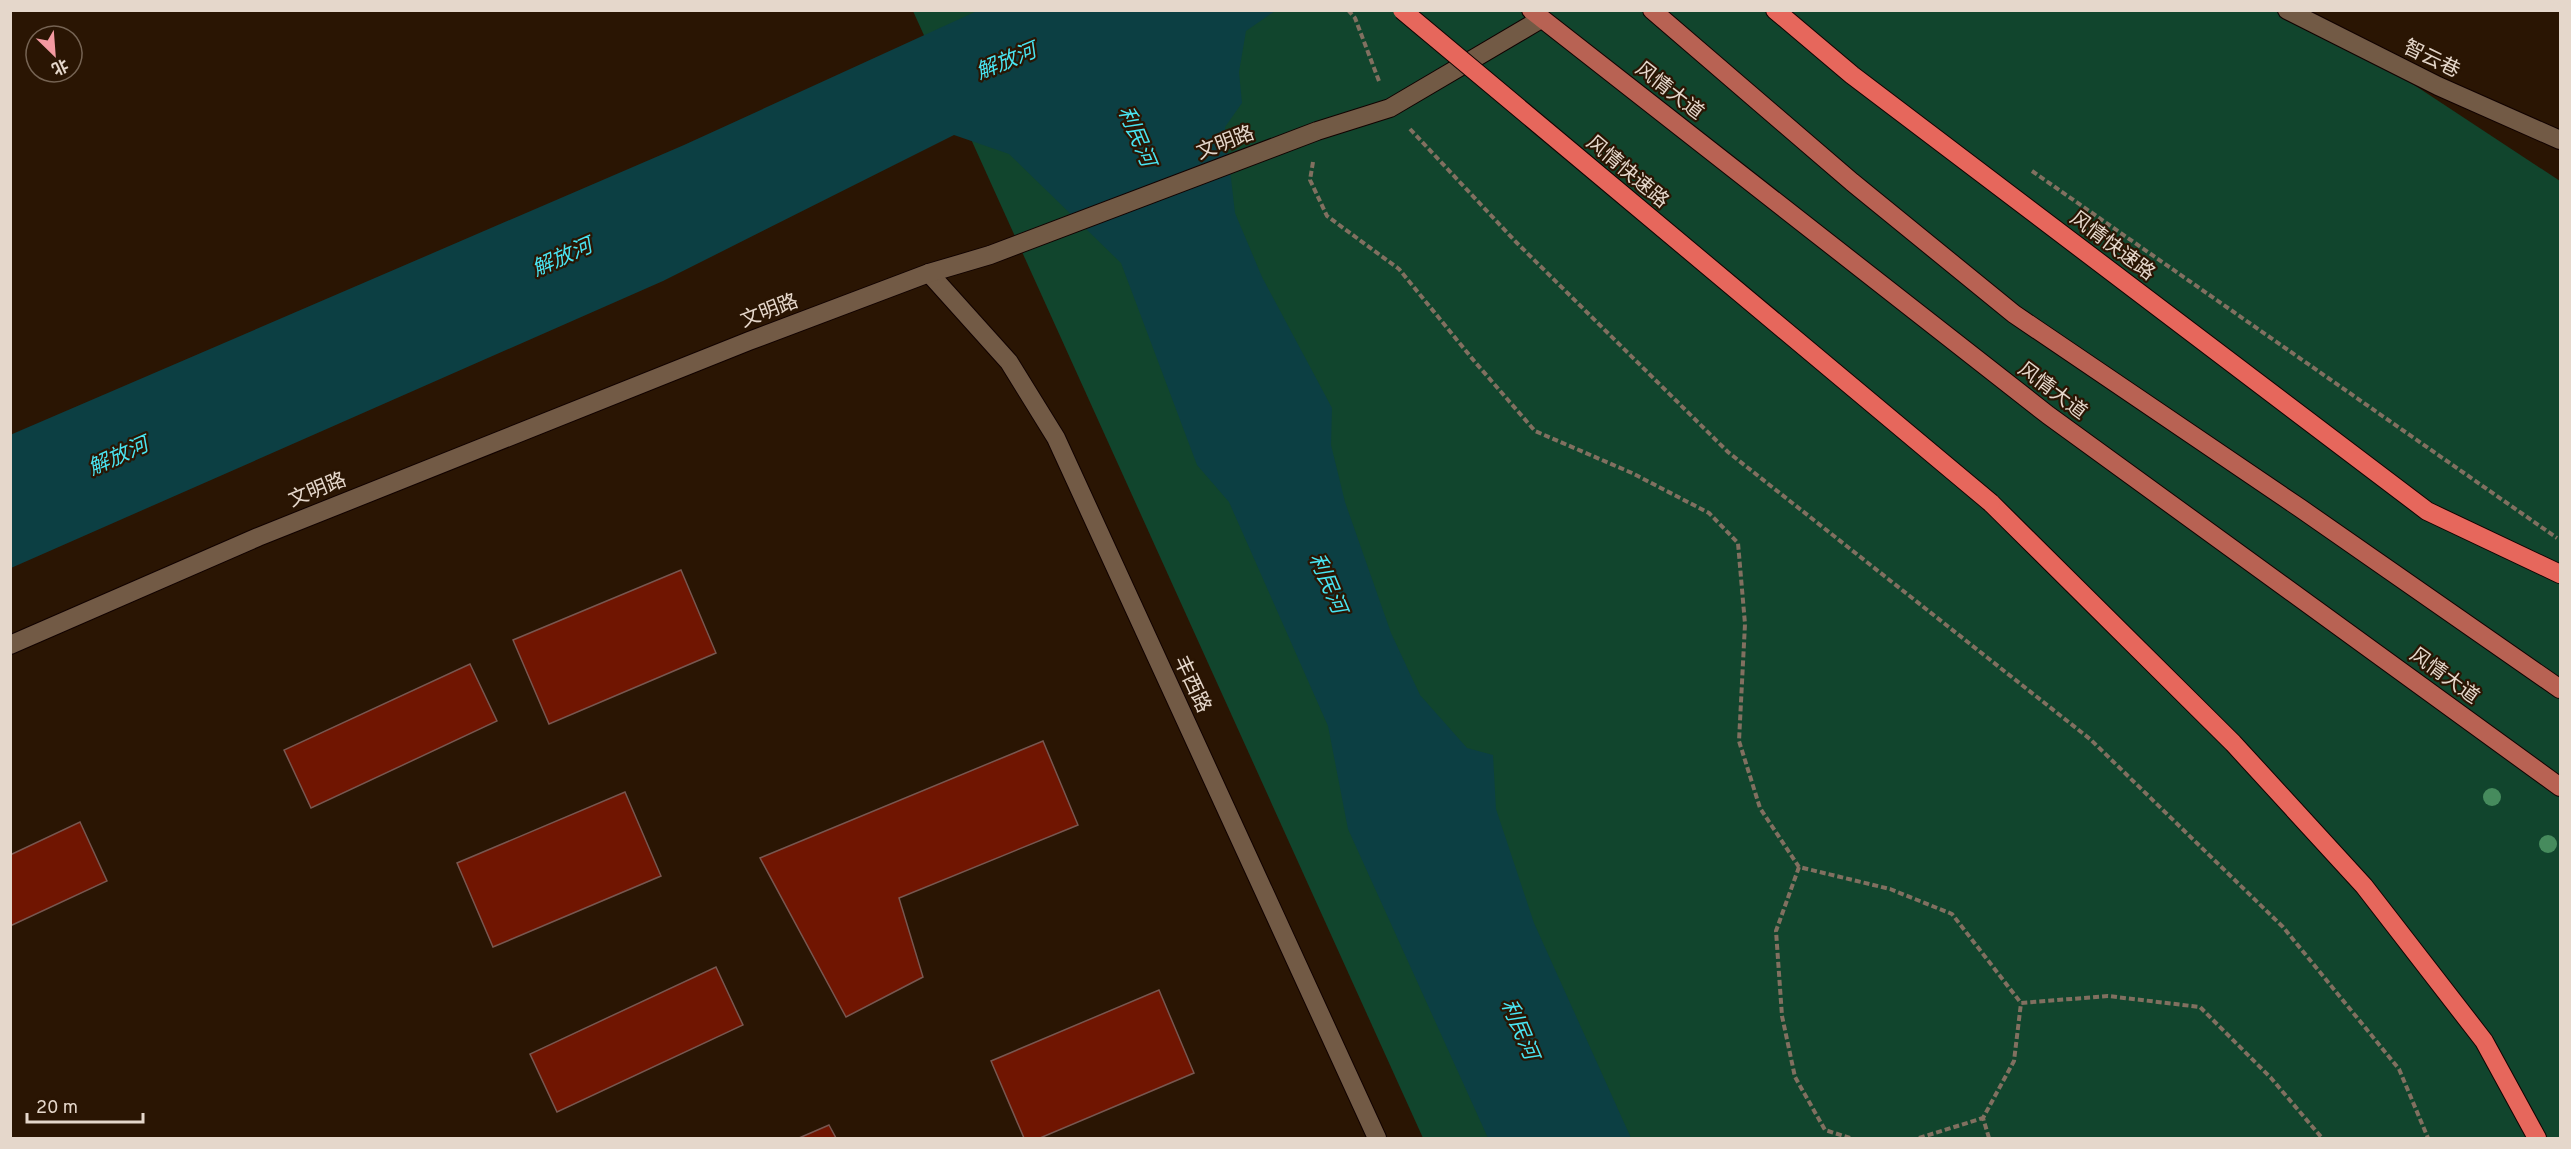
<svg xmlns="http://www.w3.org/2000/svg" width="2571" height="1149" font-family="Overpass,'Noto Sans SC',sans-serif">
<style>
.green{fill:#11452d}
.water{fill:#0c3f43}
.building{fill:#701501;stroke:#785750;stroke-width:1.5}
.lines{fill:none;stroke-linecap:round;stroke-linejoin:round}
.street-casing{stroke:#110200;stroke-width:20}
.secondary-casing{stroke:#110200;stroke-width:20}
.primary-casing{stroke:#110200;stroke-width:20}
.highway-casing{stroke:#110200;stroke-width:20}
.path{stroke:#817060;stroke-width:4;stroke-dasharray:6 3;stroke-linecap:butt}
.street{stroke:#725a45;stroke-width:18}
.secondary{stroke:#725a45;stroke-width:18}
.primary{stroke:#b86253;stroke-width:18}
.highway{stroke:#e6675c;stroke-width:18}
.highway-bridge-casing{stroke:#110200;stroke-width:20;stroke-linecap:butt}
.highway-bridge{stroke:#e6675c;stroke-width:18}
.tree{fill:#468b5d}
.labels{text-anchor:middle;stroke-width:4.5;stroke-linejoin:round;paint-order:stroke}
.street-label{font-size:20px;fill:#e5d7cb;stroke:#2a1503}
.water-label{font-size:21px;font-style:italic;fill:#49e4f1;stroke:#2a1503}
</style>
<rect width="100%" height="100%" fill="#2a1503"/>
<path class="green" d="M 913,11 L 2302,11 L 2560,181 L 2560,1138 L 1423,1138 Z"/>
<path class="water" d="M 977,11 L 1275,11 L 1246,31 L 1239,72 L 1242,103 L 1225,127 L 1235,213 L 1262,277 L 1332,408 L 1331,445 L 1345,502 L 1391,633 L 1420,695 L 1467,748 L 1493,755 L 1496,809 L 1534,923 L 1631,1138 L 1488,1138 L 1348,829 L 1328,726 L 1229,502 L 1197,465 L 1121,263 L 1009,154 L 954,135 L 663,281 L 11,568 L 10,435 L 684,145 Z"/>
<path class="building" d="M 681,570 L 716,653 L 549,724 L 513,640 Z
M 470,664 L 497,721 L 311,808 L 284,750 Z
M 1043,741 L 1078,825 L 899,898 L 923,977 L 846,1017 L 760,858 Z
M 625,792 L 661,876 L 493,947 L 457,863 Z
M 80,822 L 107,881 L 10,926 L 10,855 Z
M 716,967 L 743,1025 L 557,1112 L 530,1054 Z
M 1159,990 L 1194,1073 L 1040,1138 L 1024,1138 L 991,1061 Z
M 829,1125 L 836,1138 L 799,1138 Z"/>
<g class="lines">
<g class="street-casing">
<path id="street" d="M 2287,10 L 2438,86 L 2560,140
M 929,273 L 1009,362 L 1056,438 L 1377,1138"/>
</g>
<g class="secondary-casing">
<path id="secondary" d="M 10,645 L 258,537 L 749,341 L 929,273 L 990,255 L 1317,131 L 1390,108 L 1541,19"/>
</g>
<g class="primary-casing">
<path id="primary" d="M 1531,10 L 2048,415 L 2560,787
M 1652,10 L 1852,182 L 2014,314 L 2300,508 L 2560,689"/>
</g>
<g class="highway-casing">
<path id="highway" d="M 1775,10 L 1852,75 L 2427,511 L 2560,574
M 1991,503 L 2233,743 L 2364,886 L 2484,1041 L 2537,1138"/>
</g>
<path class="path" d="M 1348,10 L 1355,18 L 1379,81
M 1410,129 L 1516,242 L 1728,452 L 2090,739 L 2283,927 L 2399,1069 L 2428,1138
M 1313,162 L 1310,180 L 1327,216 L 1399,269 L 1475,362 L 1535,431 L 1632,473 L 1709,513 L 1738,543 L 1745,624 L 1739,741 L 1760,808 L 1799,867 L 1890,889 L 1952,914 L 2021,1003 L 2108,996 L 2200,1007 L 2271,1078 L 2322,1138
M 2032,171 L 2557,538
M 1799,867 L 1776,931 L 1782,1016 L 1795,1077 L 1825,1130 L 1850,1138
M 1919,1138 L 1983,1118
M 1989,1138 L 1983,1118 L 2014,1061 L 2021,1003"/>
<use href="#street" class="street"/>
<use href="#secondary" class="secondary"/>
<use href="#primary" class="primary"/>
<use href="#highway" class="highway"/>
<g class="highway-bridge-casing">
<path id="highway-bridge" d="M 1402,10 L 1991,503"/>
</g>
<use href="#highway-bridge" class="highway-bridge"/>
</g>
<g class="tree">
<circle cx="2492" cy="797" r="9"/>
<circle cx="2548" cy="844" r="9"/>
</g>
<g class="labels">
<g class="street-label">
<text transform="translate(2432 58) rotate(26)" y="7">智云巷</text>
<text transform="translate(1670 90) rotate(38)" y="7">风情大道</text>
<text transform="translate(1225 142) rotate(-21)" y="7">文明路</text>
<text transform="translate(1628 171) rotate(40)" y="7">风情快速路</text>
<text transform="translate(2113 245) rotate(37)" y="7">风情快速路</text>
<text transform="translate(769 310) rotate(-21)" y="7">文明路</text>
<text transform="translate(2053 390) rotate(37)" y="7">风情大道</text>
<text transform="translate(317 489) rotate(-22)" y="7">文明路</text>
<text transform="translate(2445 675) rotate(36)" y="7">风情大道</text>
<text transform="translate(1193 684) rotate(65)" y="7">丰西路</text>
</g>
<g class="water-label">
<text transform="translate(1006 61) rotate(-22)" y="7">解放河</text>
<text transform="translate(1137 136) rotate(67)" y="7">利民河</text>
<text transform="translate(562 257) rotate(-24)" y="7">解放河</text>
<text transform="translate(118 456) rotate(-24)" y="7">解放河</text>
<text transform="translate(1328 583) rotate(67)" y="7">利民河</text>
<text transform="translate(1520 1029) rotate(67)" y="7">利民河</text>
</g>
</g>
<rect width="2571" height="1149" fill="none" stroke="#e5d7cb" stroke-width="24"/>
<g transform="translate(54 54) rotate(155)"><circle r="28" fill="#2a1503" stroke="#756353" stroke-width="1.5"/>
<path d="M0-4.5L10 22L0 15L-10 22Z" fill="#f49aa1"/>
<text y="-9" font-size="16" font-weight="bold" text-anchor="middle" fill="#e5d7cb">北</text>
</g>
<path d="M27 1113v9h116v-9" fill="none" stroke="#e5d7cb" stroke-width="3"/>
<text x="36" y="1113" font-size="18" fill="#e5d7cb" stroke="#2a1503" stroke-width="4.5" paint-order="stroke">20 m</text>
</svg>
